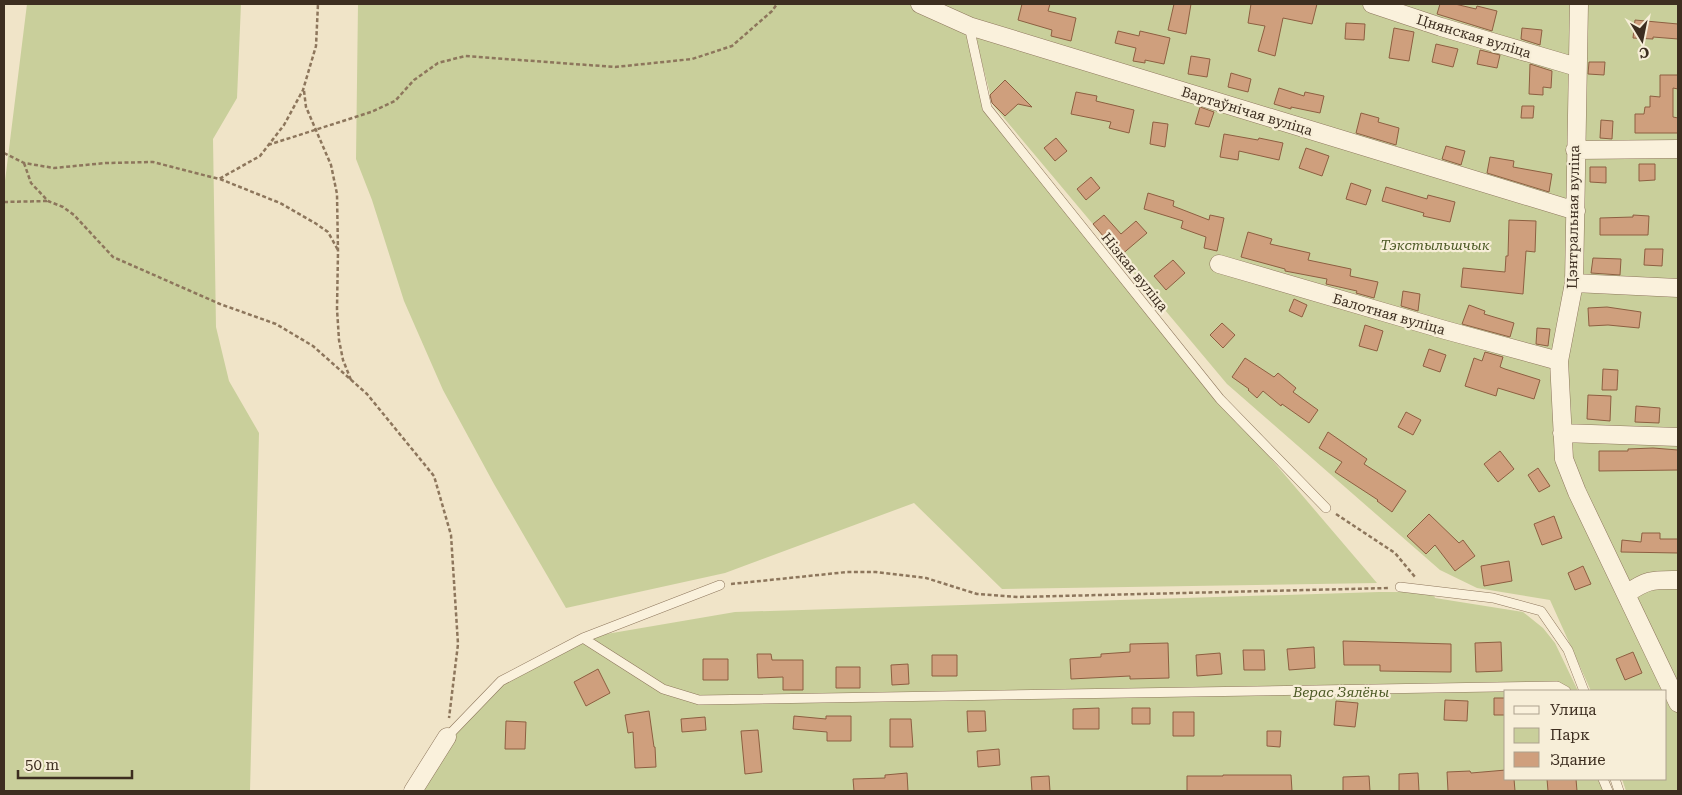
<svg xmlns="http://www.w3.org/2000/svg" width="1682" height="795" font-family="'Roboto Serif',serif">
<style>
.green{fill:#c9cf9b}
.building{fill:#cf9f7d;stroke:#8d5f41}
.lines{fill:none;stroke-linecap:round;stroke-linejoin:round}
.lane-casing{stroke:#8d765c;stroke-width:10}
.street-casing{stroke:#8d765c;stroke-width:19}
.path{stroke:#8d765c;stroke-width:2.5;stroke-dasharray:4 2.5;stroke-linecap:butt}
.lane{stroke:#faf1dc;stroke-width:9}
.street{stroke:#faf1dc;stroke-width:18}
.labels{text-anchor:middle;stroke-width:4.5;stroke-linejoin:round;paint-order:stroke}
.street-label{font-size:14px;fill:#3d2e20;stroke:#f7eed8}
.park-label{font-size:14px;font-style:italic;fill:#4d5a26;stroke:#f7eed8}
</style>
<rect width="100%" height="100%" fill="#f0e4c8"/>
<path class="green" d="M 27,4 L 241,4 L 237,98 L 213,139 L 216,327 L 229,381 L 259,433 L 250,791 L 4,791 L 4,189 Z
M 358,4 L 920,4 L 969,26 L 987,108 L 1220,399 L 1377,583 L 1002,589 L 914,503 L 725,573 L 566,608 L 494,484 L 443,390 L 404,301 L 372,200 L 356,159 Z
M 931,4 L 1678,4 L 1678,791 L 1626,791 L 1622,779 L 1666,779 L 1666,691 L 1591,691 L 1550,600 L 1477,588 L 1440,570 L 1227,384 L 993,105 L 971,21 Z
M 1379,592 L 1433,592 L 1435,598 L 1523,612 L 1543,628 L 1555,643 L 1578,691 L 1506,691 L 1506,779 L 1608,779 L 1612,791 L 413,791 L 447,737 L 501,681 L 583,638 L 735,612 Z"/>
<path class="building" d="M 1022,4 L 1050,4 L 1048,11 L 1076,18 L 1071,41 L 1051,36 L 1052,30 L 1018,20 Z
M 1174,4 L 1191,4 L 1186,34 L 1168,30 Z
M 1251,4 L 1317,4 L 1312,24 L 1283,18 L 1275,56 L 1258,51 L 1265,26 L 1248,23 Z
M 1440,4 L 1455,4 L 1476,9 L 1477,6 L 1497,11 L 1492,31 L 1437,14 Z
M 1635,20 L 1678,24 L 1678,39 L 1653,37 L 1653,39 L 1633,38 Z
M 1346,23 L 1365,24 L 1364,40 L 1345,39 Z
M 1394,28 L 1414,32 L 1409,61 L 1389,58 Z
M 1522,28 L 1542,30 L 1540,45 L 1521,39 Z
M 1118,31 L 1139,36 L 1140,31 L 1170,38 L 1164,64 L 1145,60 L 1145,63 L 1133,61 L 1136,48 L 1115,43 Z
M 1436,44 L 1458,49 L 1453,67 L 1432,62 Z
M 1480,50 L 1500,55 L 1497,68 L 1477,64 Z
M 1191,56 L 1210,59 L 1207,77 L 1188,74 Z
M 1589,62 L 1605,62 L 1604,75 L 1588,74 Z
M 1530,64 L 1552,71 L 1551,88 L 1543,87 L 1543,95 L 1529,94 Z
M 1231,73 L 1251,79 L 1248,92 L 1228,87 Z
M 1660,75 L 1678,75 L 1678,89 L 1673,88 L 1673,117 L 1678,118 L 1678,133 L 1635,133 L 1635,114 L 1644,114 L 1645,107 L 1650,107 L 1650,96 L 1660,97 Z
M 1005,80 L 1032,107 L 1018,104 L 1005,116 L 992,103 L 990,95 Z
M 1279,88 L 1304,96 L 1305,92 L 1324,96 L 1320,113 L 1291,107 L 1291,109 L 1274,104 Z
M 1076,92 L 1097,96 L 1096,101 L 1134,110 L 1129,133 L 1109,128 L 1111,122 L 1071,114 Z
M 1522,106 L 1534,106 L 1533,118 L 1521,118 Z
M 1200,107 L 1214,112 L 1209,127 L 1195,124 Z
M 1361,113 L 1379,118 L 1378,122 L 1399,128 L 1396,145 L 1356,133 Z
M 1601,120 L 1613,121 L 1612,139 L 1600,138 Z
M 1153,122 L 1168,124 L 1165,147 L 1150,144 Z
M 1224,134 L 1258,140 L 1259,138 L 1283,143 L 1279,160 L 1239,151 L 1238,160 L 1220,157 Z
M 1056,138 L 1067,151 L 1055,161 L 1044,148 Z
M 1446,146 L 1465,151 L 1461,165 L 1442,159 Z
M 1306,148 L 1329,156 L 1322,176 L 1299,168 Z
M 1490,157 L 1514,161 L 1513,167 L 1552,174 L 1549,192 L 1487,173 Z
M 1639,164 L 1655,164 L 1655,180 L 1639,181 Z
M 1590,167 L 1606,167 L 1606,183 L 1590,182 Z
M 1091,177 L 1100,188 L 1086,200 L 1077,189 Z
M 1351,183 L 1371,190 L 1366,205 L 1346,199 Z
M 1386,187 L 1427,199 L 1428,195 L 1455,202 L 1450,222 L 1423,216 L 1424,213 L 1382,201 Z
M 1148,193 L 1174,201 L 1173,206 L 1209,220 L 1210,215 L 1224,218 L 1217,251 L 1204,248 L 1206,237 L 1181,228 L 1183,221 L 1144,209 Z
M 1104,215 L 1121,234 L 1136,221 L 1147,233 L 1120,256 L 1093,224 Z
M 1633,215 L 1649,216 L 1648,235 L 1600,235 L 1600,218 L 1633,217 Z
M 1509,220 L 1536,221 L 1535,252 L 1526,251 L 1523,294 L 1461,287 L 1463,268 L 1505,272 L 1506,256 L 1508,256 Z
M 1248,232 L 1272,239 L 1270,244 L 1310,253 L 1308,260 L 1351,269 L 1350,276 L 1378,282 L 1374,298 L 1356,293 L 1357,291 L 1326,284 L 1327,279 L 1285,271 L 1285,269 L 1241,257 Z
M 1645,249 L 1663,249 L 1662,266 L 1644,265 Z
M 1593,258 L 1621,259 L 1620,275 L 1591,273 Z
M 1173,260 L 1185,273 L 1166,290 L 1154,276 Z
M 1403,291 L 1420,294 L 1418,311 L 1401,306 Z
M 1294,299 L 1307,305 L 1302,317 L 1289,311 Z
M 1469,305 L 1485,311 L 1484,314 L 1514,323 L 1510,337 L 1462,324 Z
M 1607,307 L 1641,312 L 1639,328 L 1608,325 L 1589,326 L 1588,308 Z
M 1222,323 L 1235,335 L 1223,348 L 1210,335 Z
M 1365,325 L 1383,331 L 1377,351 L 1359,346 Z
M 1537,328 L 1550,329 L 1548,346 L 1536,344 Z
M 1429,349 L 1446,355 L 1440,372 L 1423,366 Z
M 1485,352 L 1503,357 L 1500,367 L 1505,369 L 1540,380 L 1534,399 L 1498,388 L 1496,396 L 1465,386 L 1474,358 L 1482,361 Z
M 1245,358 L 1274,377 L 1278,373 L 1296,388 L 1293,392 L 1318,410 L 1309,423 L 1282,404 L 1281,406 L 1263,391 L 1257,398 L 1248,390 L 1249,389 L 1232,377 Z
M 1603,369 L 1618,370 L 1617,390 L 1602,390 Z
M 1588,395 L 1611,396 L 1610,421 L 1587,419 Z
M 1636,406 L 1660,408 L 1659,423 L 1635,422 Z
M 1406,412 L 1421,420 L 1413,435 L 1398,427 Z
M 1328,432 L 1367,459 L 1364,464 L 1406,491 L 1392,512 L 1377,501 L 1378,500 L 1335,472 L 1342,462 L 1319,448 Z
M 1653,448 L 1678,450 L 1678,470 L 1599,471 L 1599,451 L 1628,451 L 1628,449 Z
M 1500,451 L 1514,469 L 1498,482 L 1484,464 Z
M 1538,468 L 1550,486 L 1539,492 L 1528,475 Z
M 1429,514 L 1459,543 L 1463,540 L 1475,556 L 1455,571 L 1435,545 L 1426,554 L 1407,536 Z
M 1554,516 L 1562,538 L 1542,545 L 1534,524 Z
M 1642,533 L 1660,533 L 1660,539 L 1678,539 L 1678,553 L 1621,552 L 1622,540 L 1641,542 Z
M 1509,561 L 1512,581 L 1484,586 L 1481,566 Z
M 1583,566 L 1591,584 L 1575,590 L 1568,573 Z
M 1343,641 L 1451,644 L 1451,672 L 1380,671 L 1380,665 L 1344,665 Z
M 1501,642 L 1502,671 L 1476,672 L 1475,643 Z
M 1168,643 L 1169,678 L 1130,679 L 1130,676 L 1071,679 L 1070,659 L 1101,657 L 1101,654 L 1130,652 L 1130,644 Z
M 1314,647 L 1315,668 L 1289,670 L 1287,649 Z
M 1243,650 L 1264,650 L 1265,670 L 1244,670 Z
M 1633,652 L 1642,673 L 1625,680 L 1616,659 Z
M 1220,653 L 1222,674 L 1197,676 L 1196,655 Z
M 757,654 L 771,654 L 772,660 L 803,660 L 803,690 L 783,690 L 783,677 L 758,678 Z
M 932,655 L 957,655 L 957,676 L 932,676 Z
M 703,659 L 728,659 L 728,680 L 703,680 Z
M 908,664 L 909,684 L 892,685 L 891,665 Z
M 836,667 L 860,667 L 860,688 L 836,688 Z
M 598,669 L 610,693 L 586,706 L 574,682 Z
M 1494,698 L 1506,698 L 1506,715 L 1494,715 Z
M 1445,700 L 1468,701 L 1467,721 L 1444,720 Z
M 1336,701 L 1358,703 L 1355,727 L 1334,725 Z
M 1099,708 L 1099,729 L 1073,729 L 1073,709 Z
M 1132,708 L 1150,708 L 1150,724 L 1132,724 Z
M 649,711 L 654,747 L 655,747 L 656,767 L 635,768 L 633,732 L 628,733 L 625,715 Z
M 967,711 L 985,711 L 986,731 L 968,732 Z
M 1173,712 L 1194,712 L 1194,736 L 1173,736 Z
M 794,716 L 826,719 L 826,716 L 851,716 L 851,741 L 827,741 L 827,732 L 793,729 Z
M 705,717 L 706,730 L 682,732 L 681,719 Z
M 890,719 L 911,719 L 913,747 L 890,747 Z
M 506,721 L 526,722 L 525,749 L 505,749 Z
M 758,730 L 762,772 L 745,774 L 741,731 Z
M 1267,731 L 1281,731 L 1280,747 L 1267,746 Z
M 999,749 L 1000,765 L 978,767 L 977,751 Z
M 1506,770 L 1506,779 L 1514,779 L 1515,791 L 1448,791 L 1447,772 L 1470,771 L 1471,773 Z
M 907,773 L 908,791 L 854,791 L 853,779 L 885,778 L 885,775 Z
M 1418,773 L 1419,791 L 1399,791 L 1399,774 Z
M 1223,775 L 1291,775 L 1292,791 L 1187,791 L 1187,776 L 1223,776 Z
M 1049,776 L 1050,791 L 1032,791 L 1031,777 Z
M 1369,776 L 1370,791 L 1343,791 L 1343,777 Z
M 1547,779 L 1576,779 L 1577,791 L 1548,791 Z"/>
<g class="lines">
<g class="lane-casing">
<path id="lane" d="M 969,26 L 987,108 L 1220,399 L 1326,508
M 1400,587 L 1493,598 L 1541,611 L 1568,650 L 1584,691
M 583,638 L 663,689 L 699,700 L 1557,686 L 1566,691
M 447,737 L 501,681 L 583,638 L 720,585
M 1603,779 L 1608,791
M 1615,779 L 1619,791"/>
</g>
<g class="street-casing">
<path id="street" d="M 920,4 L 969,26 L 1576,211
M 1372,4 L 1441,27 L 1577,67
M 1579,4 L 1574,283 L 1559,361 L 1564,459 L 1577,492 L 1678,703
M 1575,150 L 1678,149
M 1219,264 L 1445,330 L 1559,361
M 1574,283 L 1678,288
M 1562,433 L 1678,437
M 1626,594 C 1648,579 1652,580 1678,580
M 413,791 L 447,737"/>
</g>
<path class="path" d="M 304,91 L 306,107 L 331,165 L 337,194 L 338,252 L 337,309 L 339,340 L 343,360 L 351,380
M 268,145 L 371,112 L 395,101 L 414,80 L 438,63 L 465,56 L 615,67 L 692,59 L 732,46 L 772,11 L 777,4
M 4,153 L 24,163 L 54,168 L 106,163 L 153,162 L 219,179 L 260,156 L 284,125 L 303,90 L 316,46 L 318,4
M 24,163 L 31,183 L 48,201 L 63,207 L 74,215 L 113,257 L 220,304 L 276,324 L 313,346 L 367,394 L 434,476 L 451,535 L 458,644 L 449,718
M 220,179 L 280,203 L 315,223 L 328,232 L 338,250
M 4,202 L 48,201
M 1336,514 L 1395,553 L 1415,577
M 731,584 L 847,572 L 876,572 L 926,578 L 977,594 L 1018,597 L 1389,588"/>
<use href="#lane" class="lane"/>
<use href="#street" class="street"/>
</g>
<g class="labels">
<g class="street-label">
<text transform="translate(1474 36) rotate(17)" y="5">Цнянская вуліца</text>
<text transform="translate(1247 111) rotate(17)" y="5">Вартаўнічая вуліца</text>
<text transform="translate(1573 217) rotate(-89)" y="5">Цэнтральная вуліца</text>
<text transform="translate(1135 272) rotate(51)" y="5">Нізкая вуліца</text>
<text transform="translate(1389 314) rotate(16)" y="5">Балотная вуліца</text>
</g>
<g class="park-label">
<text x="1435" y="250">Тэкстыльшчык</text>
<text x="1341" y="697">Верас Зялёны</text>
</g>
</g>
<rect width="1682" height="795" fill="none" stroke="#3d2e20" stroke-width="10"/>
<rect x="1504" y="690" width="162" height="90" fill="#f7eed8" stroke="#ada18e"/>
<rect x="1514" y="706" width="25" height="8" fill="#faf1dc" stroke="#ada18e"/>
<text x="1550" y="715" font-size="15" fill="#3d2e20">Улица</text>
<rect x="1514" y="728" width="25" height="15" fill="#c9cf9b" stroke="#ada18e"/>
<text x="1550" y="740" font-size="15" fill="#3d2e20">Парк</text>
<rect x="1514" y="752" width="25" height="15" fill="#cf9f7d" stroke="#ada18e"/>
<text x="1550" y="765" font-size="15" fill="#3d2e20">Здание</text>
<g transform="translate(1642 40) rotate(170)" stroke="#f7eed8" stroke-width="4" paint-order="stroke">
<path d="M0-4L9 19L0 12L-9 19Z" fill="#3d2e20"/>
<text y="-8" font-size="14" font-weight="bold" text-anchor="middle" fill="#3d2e20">С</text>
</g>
<path d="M18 770v8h114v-8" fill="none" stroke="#3d2e20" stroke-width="2.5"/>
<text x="25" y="770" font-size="15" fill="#3d2e20" stroke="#f7eed8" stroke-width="4" paint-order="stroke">50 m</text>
</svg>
